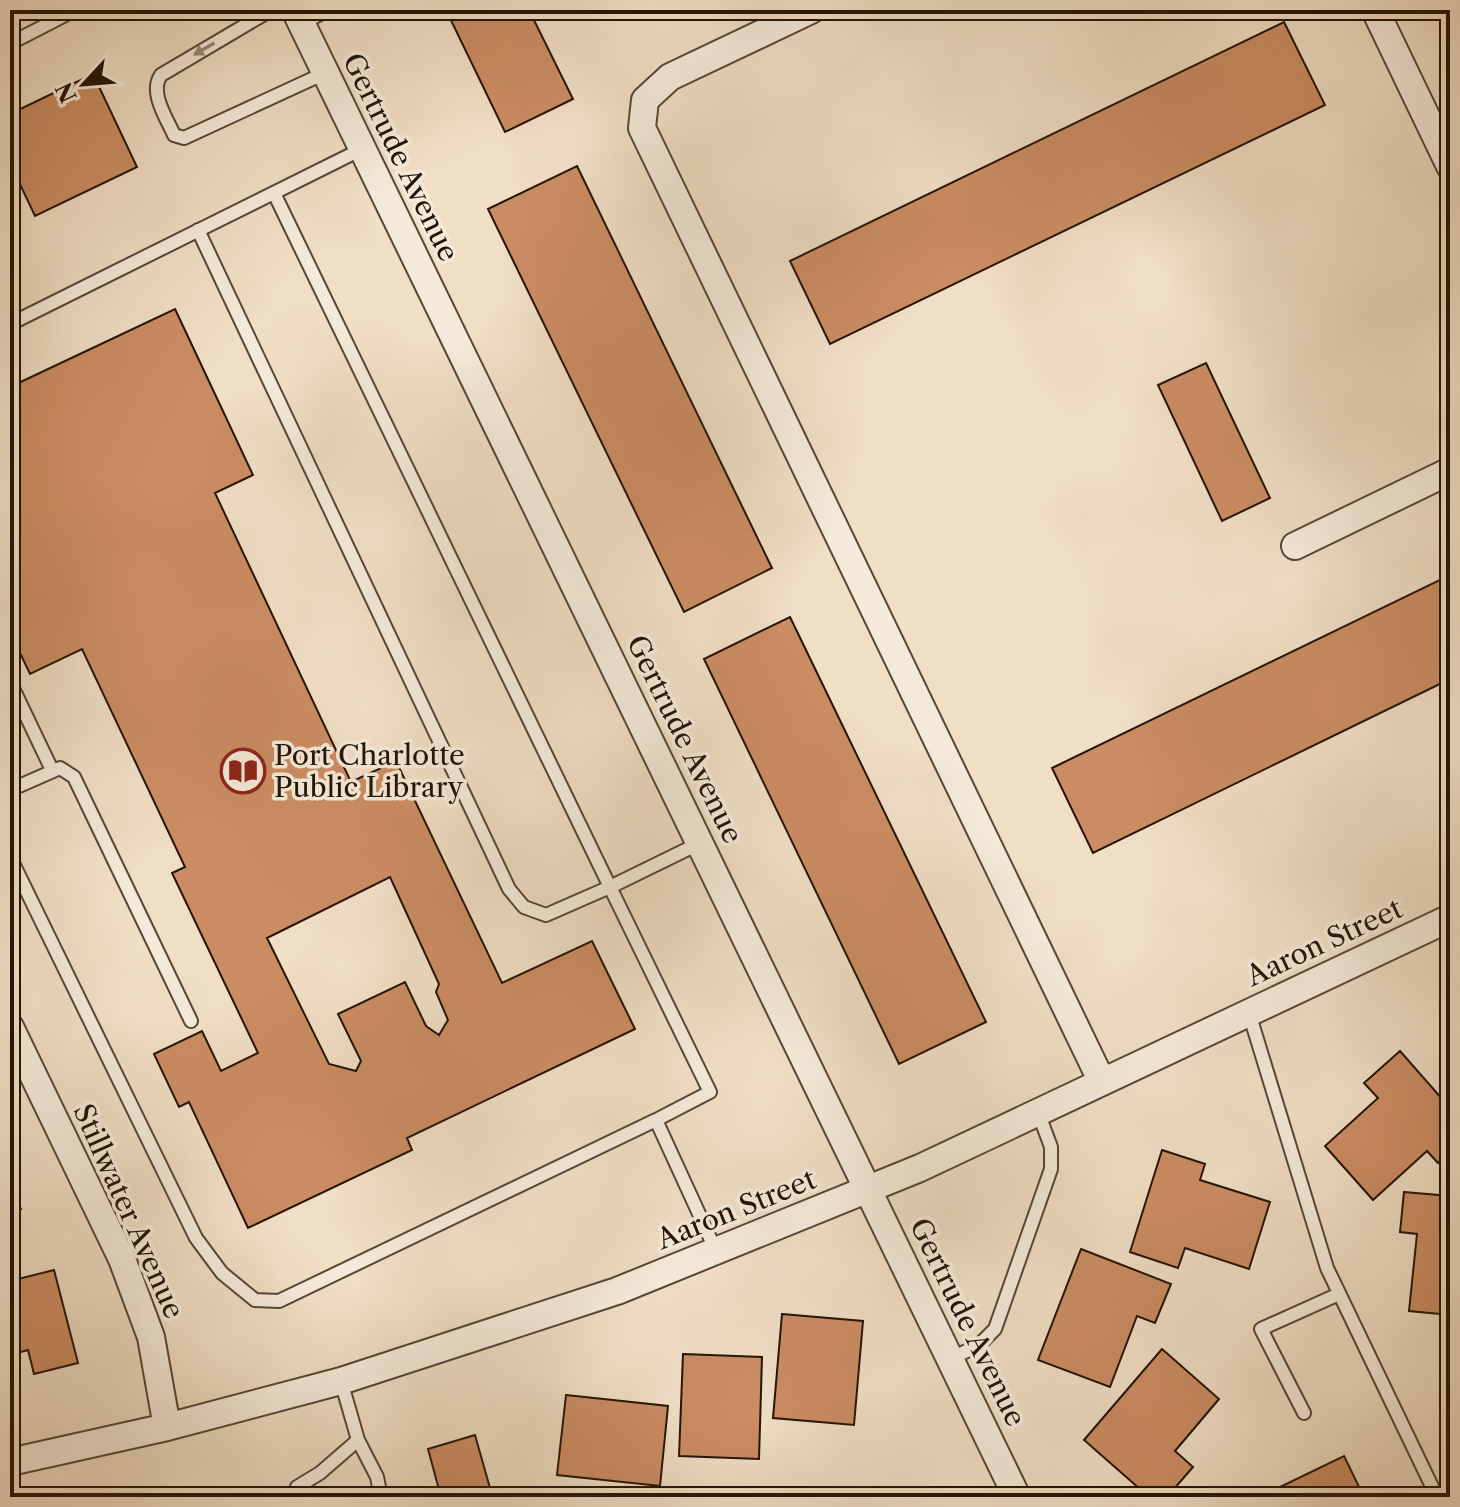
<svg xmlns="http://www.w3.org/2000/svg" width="1460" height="1507" font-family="'Libre Caslon Text',serif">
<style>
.building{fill:#cb8c63;stroke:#231405;stroke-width:2;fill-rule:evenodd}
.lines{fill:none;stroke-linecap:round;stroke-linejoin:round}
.service-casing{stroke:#564635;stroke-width:16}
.minor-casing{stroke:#564635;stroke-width:30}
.service{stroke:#f5ead9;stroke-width:12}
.minor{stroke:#f5ead9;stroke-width:26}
.oneway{fill:#968a7a}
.labels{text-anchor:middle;stroke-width:7;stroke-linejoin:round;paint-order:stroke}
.street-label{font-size:28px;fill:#231405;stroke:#f5ead9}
.poi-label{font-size:28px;fill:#231405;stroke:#f5ead9;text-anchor:start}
</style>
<rect width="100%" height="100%" fill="#f0dec5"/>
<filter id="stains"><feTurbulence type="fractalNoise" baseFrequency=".0025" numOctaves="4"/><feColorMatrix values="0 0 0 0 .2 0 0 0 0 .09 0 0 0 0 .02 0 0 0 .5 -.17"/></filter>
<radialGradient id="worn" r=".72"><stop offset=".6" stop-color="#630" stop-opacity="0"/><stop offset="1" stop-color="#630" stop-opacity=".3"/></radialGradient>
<path class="building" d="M 446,10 L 529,10 L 573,99 L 505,132 Z
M 1284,22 L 1325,105 L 830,344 L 790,261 Z
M 93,74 L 137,167 L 35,216 L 10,163 L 10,114 Z
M 577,166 L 772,568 L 684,612 L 488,209 Z
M 175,309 L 253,475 L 215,493 L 351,782 L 396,761 L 502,983 L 592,941 L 635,1029 L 407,1138 L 412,1150 L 248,1228 L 189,1102 L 179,1107 L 154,1054 L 202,1031 L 221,1071 L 258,1053 L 172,873 L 185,867 L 82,649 L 30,674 L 10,632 L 10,387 ZM 390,877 L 439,984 L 436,992 L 448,1020 L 439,1035 L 426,1026 L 405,982 L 338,1014 L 361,1061 L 356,1071 L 329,1064 L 267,938 Z
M 1206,363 L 1270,498 L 1222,521 L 1158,385 Z
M 1450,575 L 1450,679 L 1093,853 L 1052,768 Z
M 790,617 L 986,1022 L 899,1064 L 704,659 Z
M 1400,1051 L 1450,1108 L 1450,1152 L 1438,1163 L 1427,1151 L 1373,1200 L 1325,1146 L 1378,1098 L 1364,1083 Z
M 1162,1150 L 1205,1164 L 1200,1180 L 1270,1202 L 1249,1269 L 1185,1248 L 1178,1268 L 1130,1252 Z
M 10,1187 L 21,1209 L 10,1215 Z
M 1404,1192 L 1450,1196 L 1450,1315 L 1409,1311 L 1417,1234 L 1400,1232 Z
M 1081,1249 L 1171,1284 L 1155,1323 L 1137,1316 L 1110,1387 L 1038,1360 Z
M 54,1270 L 78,1363 L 34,1374 L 28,1350 L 10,1355 L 10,1281 Z
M 782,1314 L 863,1321 L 854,1425 L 773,1418 Z
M 1162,1349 L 1219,1399 L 1175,1451 L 1193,1467 L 1167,1497 L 1149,1497 L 1084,1440 Z
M 683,1354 L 762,1357 L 759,1459 L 679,1456 Z
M 566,1395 L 668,1406 L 660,1486 L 557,1475 Z
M 475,1435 L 490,1488 L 458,1497 L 441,1497 L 428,1449 Z
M 1344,1456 L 1364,1497 L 1285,1497 L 1280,1487 Z"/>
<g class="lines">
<g class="service-casing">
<path id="service" d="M 271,10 L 161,75 C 149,92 166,117 174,135 L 184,138 L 325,73
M 301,24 L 328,10
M 11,43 L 75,10
M 274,193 L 610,887 L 700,843
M 198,230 L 509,889 L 524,907 L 546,915 L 610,887 L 710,1092 L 656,1120
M 10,324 L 362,149
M 10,682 L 52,770
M 10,790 L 60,768 L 74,777 L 191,1021
M 10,857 L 196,1238 L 222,1273 L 255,1300 L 279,1301 L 656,1120 L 717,1253
M 1249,1013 L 1327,1268 L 1437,1497
M 950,1359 L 979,1345 L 995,1329 L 1051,1169 L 1051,1147 L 1038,1112
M 341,1381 L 358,1440 L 377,1477 L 381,1497
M 1304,1413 L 1261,1329 L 1339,1294
M 297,1497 L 297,1487 L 320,1473 L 358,1440"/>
</g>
<g class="minor-casing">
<path id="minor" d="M 295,10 L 1017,1497
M 811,10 L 670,77 L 645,100 L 642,128 L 1102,1082
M 1375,10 L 1450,166
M 1295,546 L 1450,471
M 10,1027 L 122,1259 L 151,1337 L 167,1427
M 10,1462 L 167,1427 L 341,1381 L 617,1291 L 920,1168 L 1450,918"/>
</g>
<use href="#service" class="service"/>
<use href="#minor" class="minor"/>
</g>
<defs><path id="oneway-solid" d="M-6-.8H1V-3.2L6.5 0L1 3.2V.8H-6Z" transform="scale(2)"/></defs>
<use class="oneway" href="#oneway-solid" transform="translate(204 49) rotate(150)"/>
<defs>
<g id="library-ring" transform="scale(2.3)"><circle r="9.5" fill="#f5ead9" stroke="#8f2418" stroke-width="1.5"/><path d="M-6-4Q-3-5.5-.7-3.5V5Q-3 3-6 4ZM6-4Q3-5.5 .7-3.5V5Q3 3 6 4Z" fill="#8f2418"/></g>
</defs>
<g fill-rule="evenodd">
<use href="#library-ring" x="243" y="771"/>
</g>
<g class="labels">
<g class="street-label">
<text transform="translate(401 157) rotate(64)" y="10">Gertrude Avenue</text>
<text transform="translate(685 739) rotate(64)" y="10">Gertrude Avenue</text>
<text transform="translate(1324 942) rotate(-25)" y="10">Aaron Street</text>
<text transform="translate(736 1209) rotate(-22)" y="10">Aaron Street</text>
<text transform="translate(129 1211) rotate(66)" y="10">Stillwater Avenue</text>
<text transform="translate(968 1322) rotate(64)" y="10">Gertrude Avenue</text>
</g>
<g class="poi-label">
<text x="274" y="765">Port Charlotte<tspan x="274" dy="32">Public Library</tspan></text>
</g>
</g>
<rect width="1460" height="1507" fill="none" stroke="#f0dec5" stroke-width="40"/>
<rect x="12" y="12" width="1436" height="1483" fill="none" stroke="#231405" stroke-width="4"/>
<rect x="20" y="20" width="1420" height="1467" fill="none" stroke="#231405" stroke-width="2"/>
<g transform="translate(84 84) rotate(244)" stroke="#f5ead9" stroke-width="6" paint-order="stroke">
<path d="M0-6L14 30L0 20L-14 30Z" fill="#231405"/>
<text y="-12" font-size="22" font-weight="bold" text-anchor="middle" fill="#231405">N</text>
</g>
<rect width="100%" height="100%" filter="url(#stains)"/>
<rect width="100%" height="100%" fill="url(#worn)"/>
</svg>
